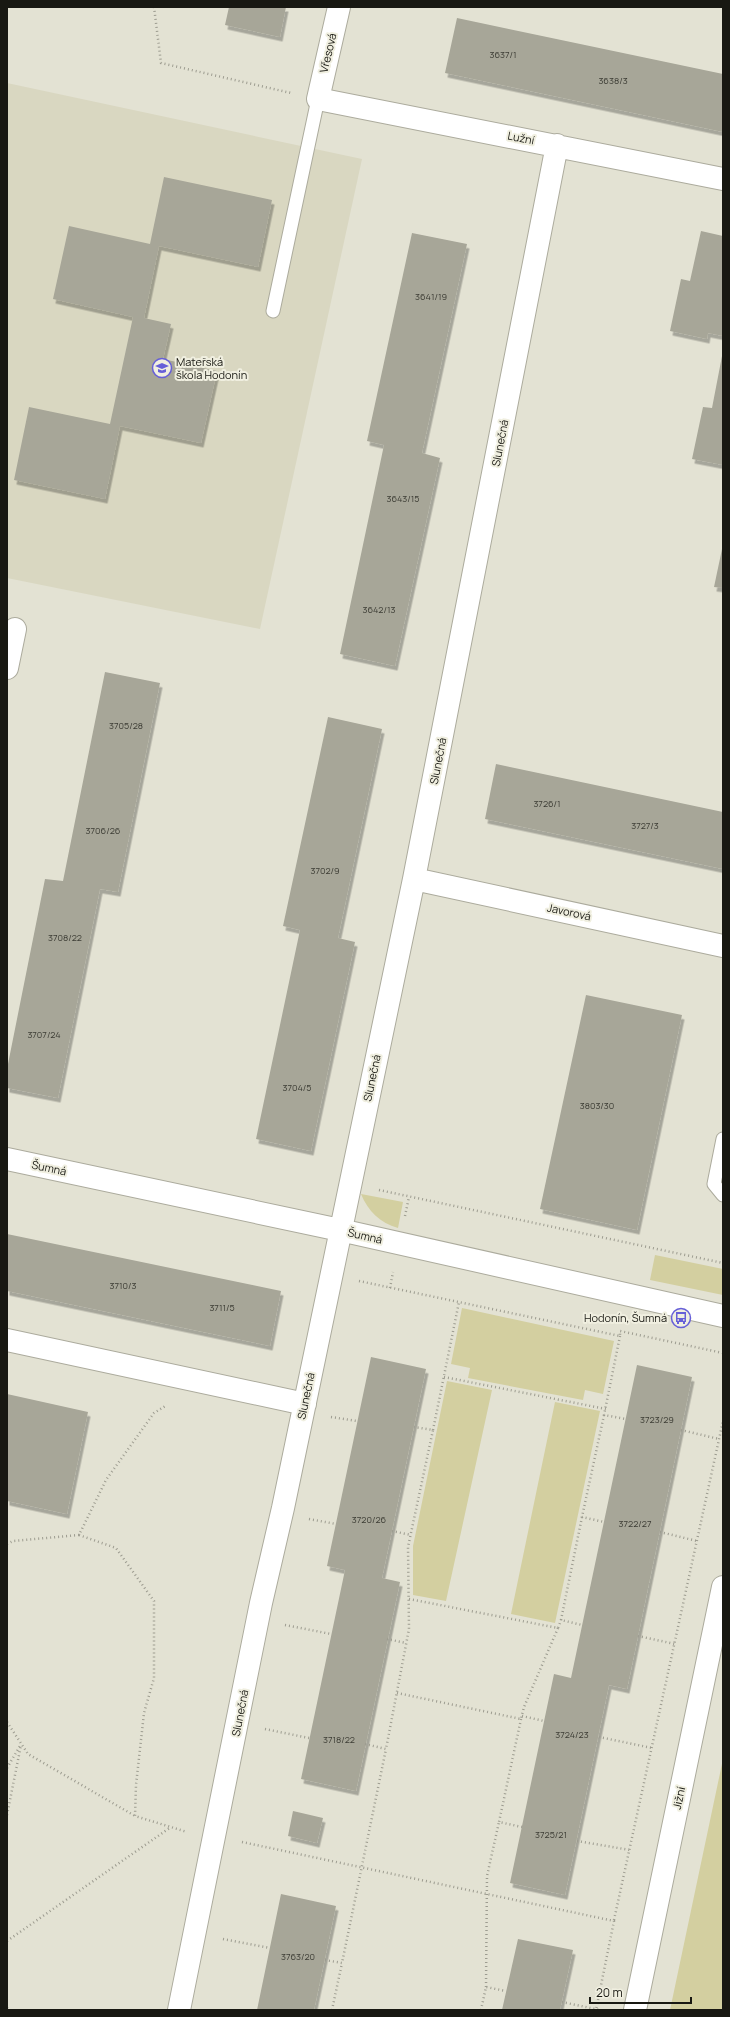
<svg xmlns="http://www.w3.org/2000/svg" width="730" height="2017" font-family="Manrope,sans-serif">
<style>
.built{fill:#d9d7c1}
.green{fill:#d3cfa0}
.building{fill:#a7a698;filter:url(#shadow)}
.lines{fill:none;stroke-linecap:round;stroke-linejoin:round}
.service-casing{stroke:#acab9d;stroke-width:15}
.minor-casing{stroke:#acab9d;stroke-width:24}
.path{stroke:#9d9c90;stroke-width:2.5;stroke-dasharray:1 3;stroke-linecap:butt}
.service{stroke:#fff;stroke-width:13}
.minor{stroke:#fff;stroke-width:22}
.labels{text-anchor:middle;stroke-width:4;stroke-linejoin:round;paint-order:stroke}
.number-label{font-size:9px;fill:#3c3c34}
.street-label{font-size:11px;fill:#181812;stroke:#f0efe0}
.poi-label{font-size:11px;fill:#181812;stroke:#f0efe0;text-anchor:start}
</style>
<defs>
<filter id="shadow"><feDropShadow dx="2.5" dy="4.5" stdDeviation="0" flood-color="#0004"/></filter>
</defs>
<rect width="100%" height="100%" fill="#e3e2d3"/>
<path class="built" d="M 7,83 L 362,159 L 260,629 L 7,578 Z"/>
<path class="green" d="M 361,1194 L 403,1202 L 398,1228 C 380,1223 368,1211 361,1194 Z
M 655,1255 L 723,1269 L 723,1295 L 650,1280 Z
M 462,1308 L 614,1341 L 603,1394 L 585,1390 L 583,1400 L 468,1378 L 470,1368 L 451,1364 Z
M 447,1381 L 492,1390 L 446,1601 L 413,1595 L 413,1546 Z
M 555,1402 L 600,1411 L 555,1623 L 511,1614 Z
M 723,1759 L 723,2010 L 670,2010 Z"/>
<path class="building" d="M 229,7 L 286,7 L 280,37 L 225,25 Z
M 457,18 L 723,74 L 723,132 L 445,73 Z
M 164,177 L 272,200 L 258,267 L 159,246 L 144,318 L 171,324 L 163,359 L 217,371 L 201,443 L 120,426 L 105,499 L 14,480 L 29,407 L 110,424 L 133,317 L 53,299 L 69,226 L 150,244 Z
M 701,231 L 723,236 L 723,336 L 708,333 L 707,339 L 670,331 L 681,279 L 690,281 Z
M 412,233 L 467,244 L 422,453 L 440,458 L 395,666 L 340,654 L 384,445 L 367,441 Z
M 722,356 L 723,356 L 723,465 L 692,459 L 703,407 L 712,408 Z
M 722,549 L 723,549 L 723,588 L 714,587 Z
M 105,672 L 160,683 L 118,892 L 100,889 L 58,1098 L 7,1088 L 7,1069 L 45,879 L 63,881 Z
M 328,717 L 382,729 L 338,938 L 355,942 L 311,1151 L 256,1139 L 300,930 L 283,926 Z
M 496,764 L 723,812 L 723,869 L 485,819 Z
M 586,995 L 682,1015 L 637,1230 L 540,1209 Z
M 7,1234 L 281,1291 L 270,1346 L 7,1291 Z
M 371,1357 L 426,1369 L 382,1578 L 400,1582 L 356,1791 L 301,1779 L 345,1570 L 327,1566 Z
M 637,1365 L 692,1377 L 627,1689 L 609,1685 L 565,1895 L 510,1883 L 554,1674 L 571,1678 Z
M 7,1394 L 88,1412 L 67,1514 L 7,1501 Z
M 293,1811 L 323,1818 L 317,1843 L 288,1836 Z
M 281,1894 L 336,1906 L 314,2010 L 257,2010 Z
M 518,1939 L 573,1950 L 560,2010 L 502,2010 Z"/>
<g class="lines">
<g class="service-casing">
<path id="service" d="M 273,311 L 318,99
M 723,1139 L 714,1184 L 723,1195"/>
</g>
<g class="minor-casing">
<path id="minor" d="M 339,7 L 318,99 L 723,179
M 7,668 L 15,629
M 414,879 L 723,946
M 7,1159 L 340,1230 L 723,1316
M 7,1340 L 305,1404
M 179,2010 L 261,1603 L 283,1508 L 414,879 L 557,145
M 635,2010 L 723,1587"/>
</g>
<path class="path" d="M 154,7 L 161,63 L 291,93
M 379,1190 L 723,1263
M 405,1216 L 409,1197
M 359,1281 L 620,1336 L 620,1331 L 723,1353
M 390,1288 L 393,1272
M 620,1336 L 604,1415 L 626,1419
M 444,1377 L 606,1409
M 604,1415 L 582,1517 L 604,1522
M 331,1417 L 357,1421
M 433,1430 L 459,1302
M 681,1430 L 719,1439
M 582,1517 L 561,1620 L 582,1625
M 309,1519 L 336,1524
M 392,1531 L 411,1535
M 660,1532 L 697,1541
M 79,1535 L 116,1548 L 154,1601 L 154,1678 L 144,1713 L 136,1785 L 135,1816 L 187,1832
M 7,1544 L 13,1541 L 79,1535 L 106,1480 L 154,1413 L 167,1405
M 409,1599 L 558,1628 L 561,1620
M 285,1625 L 331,1634
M 638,1636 L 675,1644
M 387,1639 L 406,1643
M 397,1693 L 521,1719 L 524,1707 L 558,1628
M 522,1716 L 544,1721
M 521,1719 L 499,1822 L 522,1827
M 7,1722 L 28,1754 L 135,1816
M 265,1729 L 309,1738
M 599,1737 L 652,1748
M 365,1744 L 386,1749 L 409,1629 L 408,1547 L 433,1430 L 414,1427
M 7,1768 L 20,1746
M 7,1815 L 21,1745
M 577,1841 L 630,1850
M 242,1842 L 614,1921 L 596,2010
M 614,1920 L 723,1421
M 223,1939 L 270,1948
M 7,1941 L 171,1827
M 325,1960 L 342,1963 L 386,1749
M 486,1987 L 487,1876 L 499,1822
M 562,2002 L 600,2010
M 7,2008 L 9,2010
M 332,2010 L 342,1963
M 481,2010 L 486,1987 L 506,1991"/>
<use href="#service" class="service"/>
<use href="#minor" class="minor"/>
</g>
<defs>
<g id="school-ring" transform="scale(1)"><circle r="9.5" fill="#f0efe0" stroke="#665fd8" stroke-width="1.5"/><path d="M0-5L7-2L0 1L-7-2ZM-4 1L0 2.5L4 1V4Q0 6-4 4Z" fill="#665fd8"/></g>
<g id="bus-ring" transform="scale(1)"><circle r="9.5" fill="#f0efe0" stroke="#665fd8" stroke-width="1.5"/><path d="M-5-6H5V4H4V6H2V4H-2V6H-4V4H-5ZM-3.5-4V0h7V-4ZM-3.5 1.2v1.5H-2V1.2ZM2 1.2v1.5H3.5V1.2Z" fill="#665fd8"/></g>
</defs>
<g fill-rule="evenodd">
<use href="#school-ring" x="162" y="368"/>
<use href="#bus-ring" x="681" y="1318"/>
</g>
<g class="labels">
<g class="number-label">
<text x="503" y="58">3637/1</text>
<text x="613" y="84">3638/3</text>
<text x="431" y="300">3641/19</text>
<text x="403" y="502">3643/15</text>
<text x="379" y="613">3642/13</text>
<text x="126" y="729">3705/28</text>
<text x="547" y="807">3726/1</text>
<text x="645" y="829">3727/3</text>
<text x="103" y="834">3706/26</text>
<text x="325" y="874">3702/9</text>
<text x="65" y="941">3708/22</text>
<text x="44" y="1038">3707/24</text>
<text x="297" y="1091">3704/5</text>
<text x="597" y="1109">3803/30</text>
<text x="123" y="1289">3710/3</text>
<text x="222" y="1311">3711/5</text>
<text x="657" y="1423">3723/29</text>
<text x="369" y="1523">3720/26</text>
<text x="635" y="1527">3722/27</text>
<text x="572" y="1738">3724/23</text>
<text x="339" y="1743">3718/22</text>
<text x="551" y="1838">3725/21</text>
<text x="298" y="1960">3763/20</text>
</g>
<g class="street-label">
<text transform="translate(328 53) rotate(-77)" y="4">Vřesová</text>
<text transform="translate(521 138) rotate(11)" y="4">Lužní</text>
<text transform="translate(500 443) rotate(-79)" y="4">Slunečná</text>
<text transform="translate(438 761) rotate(-79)" y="4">Slunečná</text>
<text transform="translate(569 912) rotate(12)" y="4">Javorová</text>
<text transform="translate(372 1078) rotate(-78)" y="4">Slunečná</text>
<text transform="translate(49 1168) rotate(12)" y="4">Šumná</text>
<text transform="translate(365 1236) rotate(13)" y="4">Šumná</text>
<text transform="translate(306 1396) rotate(-78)" y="4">Slunečná</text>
<text transform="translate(240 1713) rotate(-79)" y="4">Slunečná</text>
<text transform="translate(679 1798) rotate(-78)" y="4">Jižní</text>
</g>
<g class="poi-label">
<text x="176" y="366">Mateřská<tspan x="176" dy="13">škola Hodonín</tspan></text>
<text x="667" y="1322" text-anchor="end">Hodonín, Šumná</text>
</g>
</g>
<rect width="730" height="2017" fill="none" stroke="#181812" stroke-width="16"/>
<path d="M590 1997v6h101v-6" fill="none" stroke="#181812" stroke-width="2"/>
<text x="596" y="1997" font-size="12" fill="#181812" stroke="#f0efe0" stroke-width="3" paint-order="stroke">20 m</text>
</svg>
